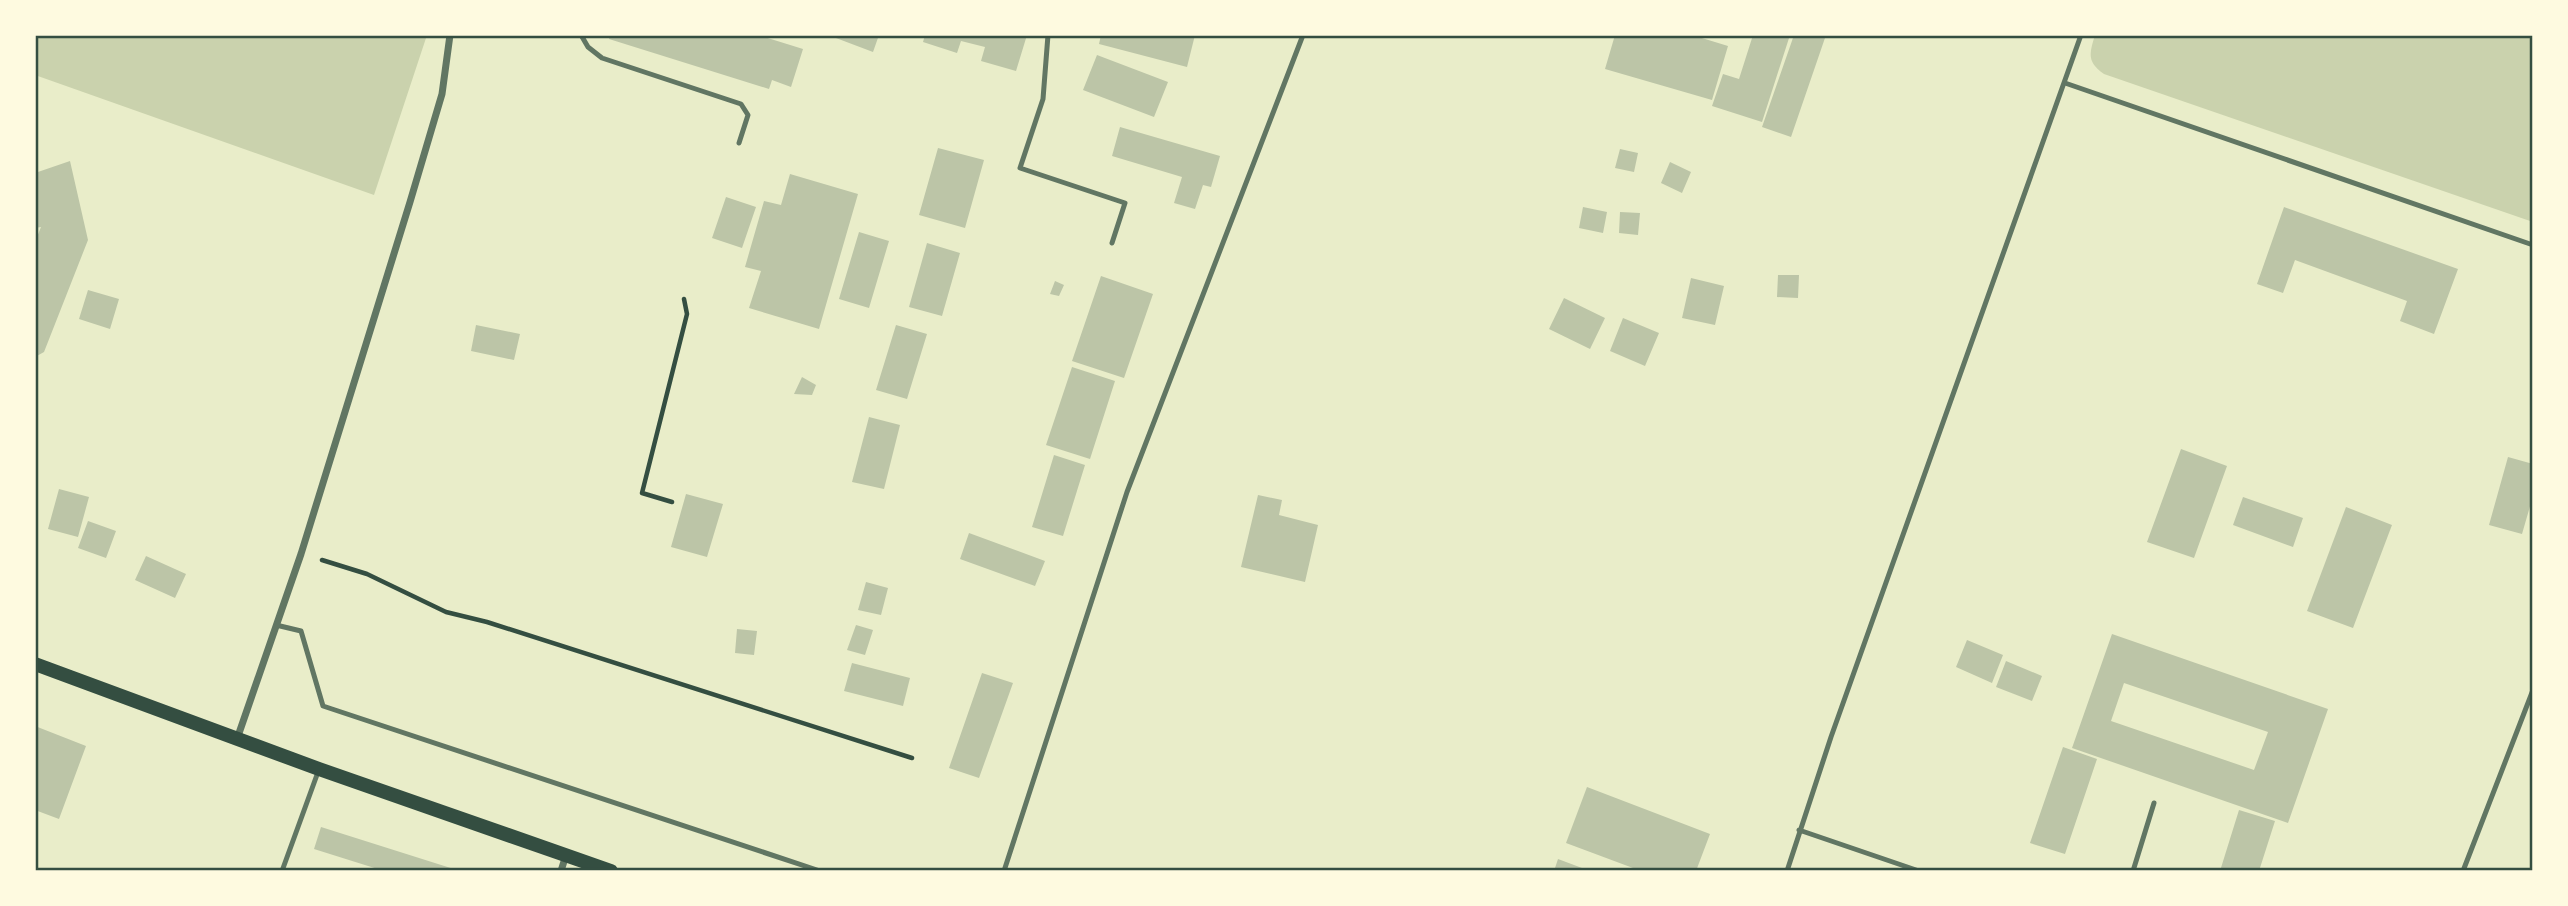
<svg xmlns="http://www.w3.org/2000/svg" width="2568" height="906" font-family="Karla,sans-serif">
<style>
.green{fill:#cad2ad}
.building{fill:#bcc5a7;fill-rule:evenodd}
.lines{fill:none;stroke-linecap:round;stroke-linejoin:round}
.path{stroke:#344e41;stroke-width:4.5}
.service{stroke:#617663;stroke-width:5}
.minor{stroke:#617663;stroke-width:7}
.secondary{stroke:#344e41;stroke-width:14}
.neatline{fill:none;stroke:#344e41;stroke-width:2.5}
</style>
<rect width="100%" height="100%" fill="#e9edc9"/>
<path class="green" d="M 35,35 L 427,35 L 374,195 L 35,75 Z
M 2095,35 L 2533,35 L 2533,222 L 2104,74 C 2087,62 2089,54 2095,35 Z"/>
<path class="building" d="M 610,35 L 758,35 L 803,49 L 791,87 L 772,80 L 769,89 L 609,39 Z
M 828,35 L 879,35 L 873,52 Z
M 925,35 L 1027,35 L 1016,71 L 981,61 L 985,47 L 961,41 L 957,53 L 923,42 Z
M 1101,35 L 1195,35 L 1187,67 L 1099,44 Z
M 1615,35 L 1692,35 L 1728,46 L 1712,100 L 1605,69 Z
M 1753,35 L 1790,35 L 1762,122 L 1712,106 L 1723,74 L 1739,79 Z
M 1794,35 L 1826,35 L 1791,137 L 1762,127 Z
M 1097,55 L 1168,82 L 1154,117 L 1083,90 Z
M 1120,127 L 1220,156 L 1211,187 L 1203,185 L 1195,209 L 1174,203 L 1182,177 L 1112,156 Z
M 938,148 L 984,160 L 965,228 L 919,215 Z
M 1620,149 L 1638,153 L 1634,172 L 1615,168 Z
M 70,161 L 88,240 L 44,352 L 35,357 L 35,242 L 41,227 L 35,228 L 35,173 Z
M 1670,162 L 1691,172 L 1682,193 L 1661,183 Z
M 790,174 L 858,194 L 819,329 L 749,308 L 761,271 L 745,267 L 764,201 L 781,205 Z
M 726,197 L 756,207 L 742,248 L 712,238 Z
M 1583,207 L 1607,212 L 1603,233 L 1579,228 Z
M 2284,207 L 2458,269 L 2434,334 L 2400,321 L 2407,301 L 2295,260 L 2283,293 L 2257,284 Z
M 1620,212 L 1640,213 L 1638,235 L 1619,233 Z
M 859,232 L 889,241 L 869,308 L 839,299 Z
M 927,243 L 960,253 L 942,316 L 909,307 Z
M 1778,275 L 1799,275 L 1798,298 L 1777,297 Z
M 1101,276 L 1153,294 L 1124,378 L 1072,361 Z
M 1691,278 L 1724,286 L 1715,325 L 1682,318 Z
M 1055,281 L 1064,285 L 1059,296 L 1050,294 Z
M 88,290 L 119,299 L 110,329 L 79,319 Z
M 1564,298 L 1605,318 L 1590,349 L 1549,329 Z
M 1623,318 L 1659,333 L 1645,366 L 1610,351 Z
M 476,325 L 520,334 L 514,360 L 471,351 Z
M 896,325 L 927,334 L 907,399 L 876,390 Z
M 1072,367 L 1115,381 L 1090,459 L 1046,445 Z
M 802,377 L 816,385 L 812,395 L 794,394 Z
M 869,417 L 900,425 L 884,489 L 852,482 Z
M 2181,449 L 2227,466 L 2194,558 L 2147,542 Z
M 1054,455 L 1085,465 L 1063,536 L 1032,527 Z
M 2508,457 L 2533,464 L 2533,496 L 2522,534 L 2489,525 Z
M 59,489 L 89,497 L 78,537 L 48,529 Z
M 686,494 L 723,504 L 707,557 L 671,547 Z
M 1258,495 L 1282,500 L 1279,515 L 1318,525 L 1305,582 L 1241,567 Z
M 2243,497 L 2303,518 L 2293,547 L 2233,525 Z
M 2346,507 L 2392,525 L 2353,628 L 2307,611 Z
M 88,521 L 116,531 L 106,558 L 78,548 Z
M 969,533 L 1045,561 L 1035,586 L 960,559 Z
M 146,556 L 186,574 L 175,598 L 135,580 Z
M 866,582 L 888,588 L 881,615 L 858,610 Z
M 856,625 L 873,630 L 865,655 L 847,650 Z
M 737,629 L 757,631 L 754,655 L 735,653 Z
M 2112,634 L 2328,709 L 2288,823 L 2072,748 ZM 2124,683 L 2268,732 L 2254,770 L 2111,721 Z
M 1967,640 L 2003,655 L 1992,683 L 1956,667 Z
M 2006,661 L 2042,676 L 2032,701 L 1996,687 Z
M 852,663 L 910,678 L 903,706 L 844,691 Z
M 982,673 L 1013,683 L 979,778 L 949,768 Z
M 35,726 L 86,746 L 59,819 L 35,810 Z
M 2063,747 L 2097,759 L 2065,854 L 2030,843 Z
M 1587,787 L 1710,834 L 1696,871 L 1641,871 L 1566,843 Z
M 2239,810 L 2275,821 L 2259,871 L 2220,871 Z
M 321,827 L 457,870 L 457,871 L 384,871 L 314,849 Z
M 1558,859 L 1590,871 L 1554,871 Z"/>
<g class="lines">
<path class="path" d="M 672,502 L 642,493 L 687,314 L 684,299
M 322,560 L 367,574 L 446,612 L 487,622 L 912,758"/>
<path class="service" d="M 581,35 L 588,47 L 602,58 L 741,104 L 748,115 L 739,143
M 1048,35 L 1043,99 L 1020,168 L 1125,203 L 1112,243
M 2065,83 L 2533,245
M 276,625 L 301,631 L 323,706 L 820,871
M 1799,830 L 1919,871
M 282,871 L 318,772
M 1004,871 L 1127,492 L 1303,35
M 1787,871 L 1831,737 L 2081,35
M 2133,871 L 2154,803
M 2463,871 L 2533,690"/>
<path class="minor" d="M 237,739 L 301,554 L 410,202 L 442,94 L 450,35
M 561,871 L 566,855"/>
<path class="secondary" d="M 35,664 L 319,769 L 611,871"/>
</g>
<rect width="2568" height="906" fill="none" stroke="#fefae0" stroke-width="74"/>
<rect x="37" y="37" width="2494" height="832" class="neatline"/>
</svg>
